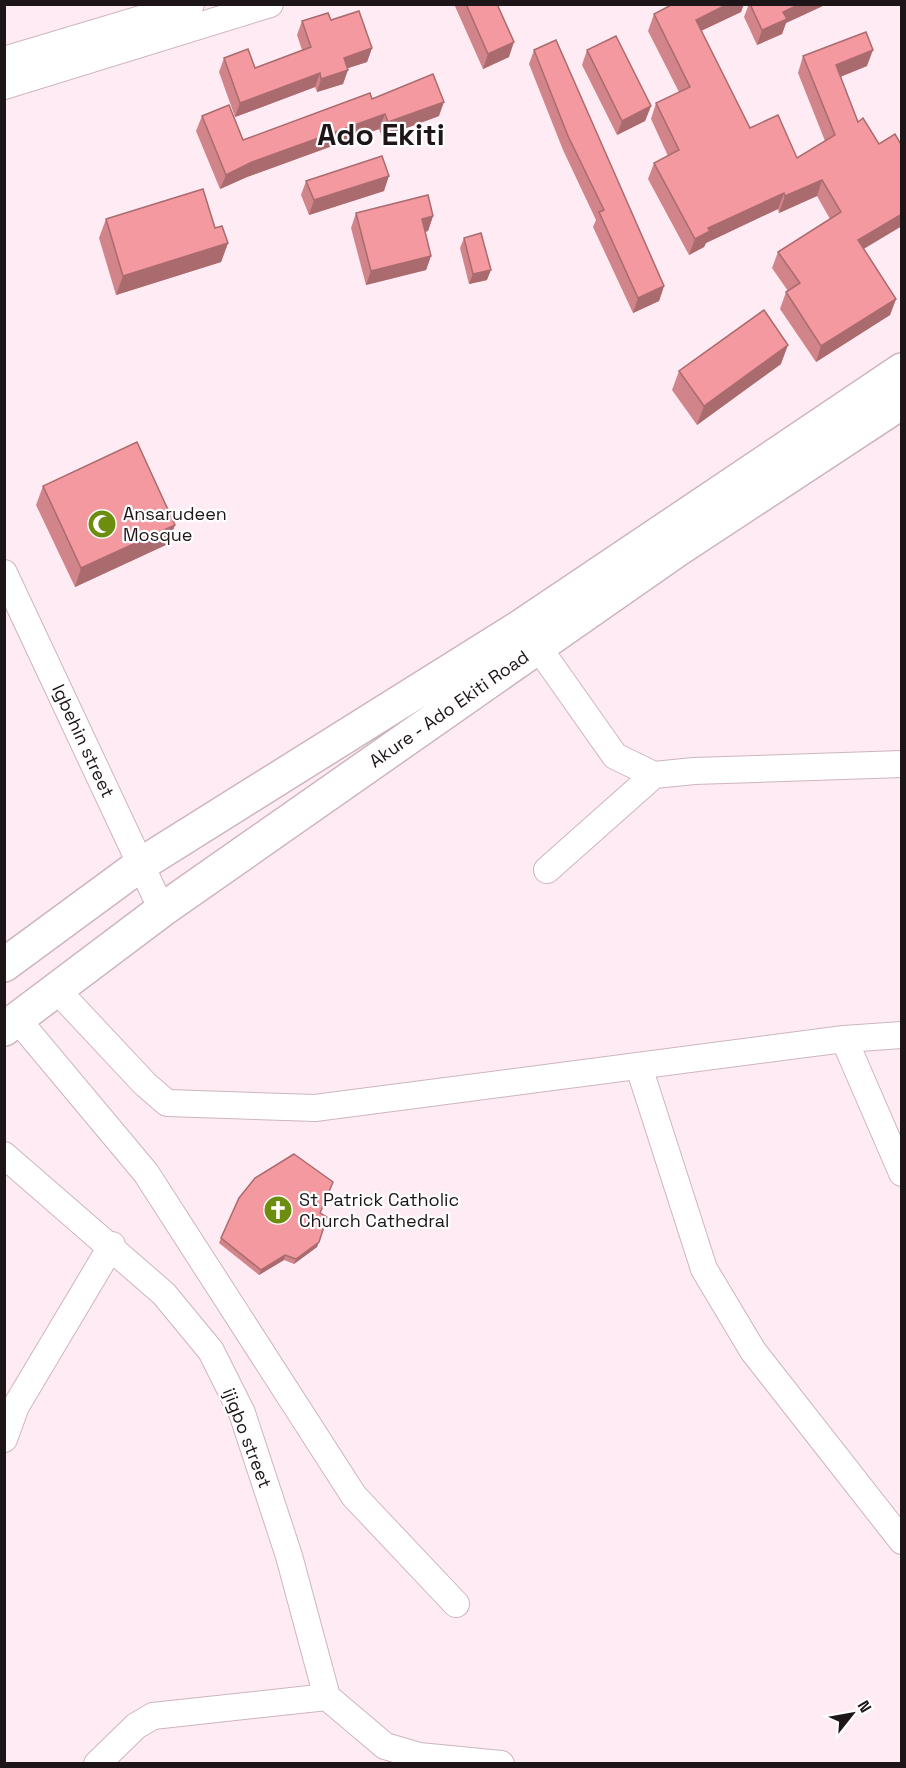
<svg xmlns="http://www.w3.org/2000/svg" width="906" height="1768" font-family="'Space Grotesk',sans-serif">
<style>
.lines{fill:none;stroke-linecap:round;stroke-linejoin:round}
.minor-casing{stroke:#cdb5c0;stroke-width:28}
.major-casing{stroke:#cdb5c0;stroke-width:36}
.minor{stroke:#fff;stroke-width:26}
.major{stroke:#fff;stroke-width:33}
.wall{fill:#d18489}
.shaded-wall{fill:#aa6b6f}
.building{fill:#f3999f;stroke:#aa6b6f;stroke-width:1.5}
.labels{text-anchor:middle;stroke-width:4.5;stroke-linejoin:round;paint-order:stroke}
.poi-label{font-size:18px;fill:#1d1518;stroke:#fefefe;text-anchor:start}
.street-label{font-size:18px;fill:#1d1518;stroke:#fefefe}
.town-label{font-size:30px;font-weight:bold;fill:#1d1518;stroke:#fefefe}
</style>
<rect width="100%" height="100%" fill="#ffebf4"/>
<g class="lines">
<g class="minor-casing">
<path id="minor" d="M 4,60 L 191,4
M 4,86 L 270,4
M 4,573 L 162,910
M 538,647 L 615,756 L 654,775 L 694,771 L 902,764
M 547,870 L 654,775
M 56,989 L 145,1084 L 167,1103 L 315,1108 L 844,1039 L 902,1035
M 18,1020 L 146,1173 L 354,1496 L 456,1604
M 844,1039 L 902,1173
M 639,1067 L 704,1269 L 753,1351 L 902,1541
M 4,1155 L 164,1294 L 211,1351 L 242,1413 L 289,1556 L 327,1697
M 4,1439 L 16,1406 L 112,1245
M 97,1764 L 136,1726 L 153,1716 L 327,1697 L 385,1746 L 419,1756 L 501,1764"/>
</g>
<g class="major-casing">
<path id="major" d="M 4,965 L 140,865 L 523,625 L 902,370
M 4,1029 L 162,910 L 538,647 L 677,550 L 902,402"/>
</g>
<use href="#minor" class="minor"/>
<use href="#major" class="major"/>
</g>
<path class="wall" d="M 454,4 L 497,4 L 509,57 L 483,69 Z
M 673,4 L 744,4 L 741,12 L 701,31 L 750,128 L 797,158 L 825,141 L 798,73 L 803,56 L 867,66 L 840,77 L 864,249 L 896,299 L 890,315 L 816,362 L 780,309 L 786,292 L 788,291 L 772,268 L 778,252 L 830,219 L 817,196 L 779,213 L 778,209 L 706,243 L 704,247 L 689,255 L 648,179 L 654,163 L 668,156 L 651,119 L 656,103 L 679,92 L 648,31 L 654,14 Z
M 749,4 L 827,4 L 786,23 L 782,34 L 757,45 L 744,17 Z
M 331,20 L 372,48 L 367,62 L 348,68 L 343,84 L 317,92 L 315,87 L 235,117 L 219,72 L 224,58 L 255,68 L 302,50 L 297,35 L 302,21 Z
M 534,50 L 664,286 L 659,301 L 633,313 L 593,227 L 596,220 L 563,150 L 529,64 Z
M 587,50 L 651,106 L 645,121 L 617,135 L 582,65 Z
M 372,99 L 439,116 L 382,137 L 379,129 L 247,177 L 220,189 L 196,131 L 202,116 L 243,140 Z
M 306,181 L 384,191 L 309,215 L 301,195 Z
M 356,213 L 433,216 L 428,231 L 425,232 L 431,256 L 426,270 L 366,285 L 351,228 Z
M 106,219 L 215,228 L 228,243 L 221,262 L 116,295 L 99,238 Z
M 464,238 L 487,280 L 469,284 L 460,248 Z
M 781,364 L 697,425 L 672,390 L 679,371 Z
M 43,486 L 175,525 L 168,544 L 75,587 L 36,505 Z
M 320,1213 L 317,1247 L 294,1264 L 284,1260 L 259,1275 L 219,1243 L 221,1238 Z"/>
<path class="shaded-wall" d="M 728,4 L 744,4 L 741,12 L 690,36 L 696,20 Z
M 800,4 L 827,4 L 786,23 L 782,34 L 757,45 L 762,30 L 783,12 Z
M 514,42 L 509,57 L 483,69 L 488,54 Z
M 372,48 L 367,62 L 339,71 L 344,58 Z
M 873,50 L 867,66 L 830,81 L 836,65 Z
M 348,70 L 343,84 L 317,92 L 321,79 Z
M 320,73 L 315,87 L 235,117 L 240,103 Z
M 444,102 L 439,116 L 382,137 L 388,122 Z
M 651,106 L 645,121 L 617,135 L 622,121 Z
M 385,114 L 379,129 L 247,177 L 220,189 L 226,175 L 252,162 Z
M 389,176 L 384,191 L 309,215 L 314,200 Z
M 822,180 L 817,196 L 779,213 L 785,196 Z
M 784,193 L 778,209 L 706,243 L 704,247 L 689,255 L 695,239 L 708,228 Z
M 902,214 L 902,226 L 852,256 L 858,240 Z
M 433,216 L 428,231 L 416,234 L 422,219 Z
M 228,243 L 221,262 L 116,295 L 123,276 Z
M 431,256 L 426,270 L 366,285 L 371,271 Z
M 491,270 L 487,280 L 469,284 L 473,274 Z
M 664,286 L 659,301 L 633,313 L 638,298 Z
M 896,299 L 890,315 L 816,362 L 821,346 Z
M 788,345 L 781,364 L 697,425 L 704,406 Z
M 175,525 L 168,544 L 75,587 L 81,568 Z
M 319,1242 L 317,1247 L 294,1264 L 296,1259 Z
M 285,1255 L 284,1260 L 259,1275 L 261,1270 Z"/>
<path class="building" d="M 466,4 L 497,4 L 514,42 L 488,54 Z
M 673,4 L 728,4 L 696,20 L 750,128 L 778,115 L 797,158 L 835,135 L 803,56 L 866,32 L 873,50 L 836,65 L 858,122 L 863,118 L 879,144 L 895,134 L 902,146 L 902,214 L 858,240 L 896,299 L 821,346 L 786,292 L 800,283 L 778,252 L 841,212 L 822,180 L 785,196 L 784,193 L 708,228 L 710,231 L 695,239 L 654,163 L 679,150 L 656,103 L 690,87 L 654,14 Z
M 750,4 L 800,4 L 783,12 L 787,19 L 762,30 Z
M 359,11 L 372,48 L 344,58 L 348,70 L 321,79 L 320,73 L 240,103 L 224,58 L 248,49 L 255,68 L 311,47 L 302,21 L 328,13 L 331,20 Z
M 616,36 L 651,106 L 622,121 L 587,50 Z
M 556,40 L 664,286 L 638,298 L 599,212 L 604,210 L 568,136 L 534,50 Z
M 433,74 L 444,102 L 388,122 L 385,114 L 252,162 L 226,175 L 202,116 L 229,105 L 243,140 L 370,93 L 372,99 Z
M 382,156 L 389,176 L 314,200 L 306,181 Z
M 203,189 L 215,228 L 222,226 L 228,243 L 123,276 L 106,219 Z
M 428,195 L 433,216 L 422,219 L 431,256 L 371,271 L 356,213 Z
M 481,233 L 491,270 L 473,274 L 464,238 Z
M 764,310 L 788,345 L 704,406 L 679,371 Z
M 137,442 L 175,525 L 81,568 L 43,486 Z
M 294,1154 L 333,1182 L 320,1213 L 327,1217 L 319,1242 L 296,1259 L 285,1255 L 261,1270 L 221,1238 L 239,1198 L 255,1178 Z"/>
<defs>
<g id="mosque-disc" transform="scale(1.5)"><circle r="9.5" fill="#6d8d0f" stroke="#fefefe"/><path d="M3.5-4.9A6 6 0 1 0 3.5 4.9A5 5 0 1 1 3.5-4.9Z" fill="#fff"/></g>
<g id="church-disc" transform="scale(1.5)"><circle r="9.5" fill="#6d8d0f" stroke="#fefefe"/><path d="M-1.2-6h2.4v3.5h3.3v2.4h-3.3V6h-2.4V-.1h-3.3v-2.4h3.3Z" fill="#fff"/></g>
</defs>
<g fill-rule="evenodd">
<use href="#mosque-disc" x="102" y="524"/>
<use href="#church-disc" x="278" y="1210"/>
</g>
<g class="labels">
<g class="poi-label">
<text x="123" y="520">Ansarudeen<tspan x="123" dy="21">Mosque</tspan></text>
<text x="299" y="1206">St Patrick Catholic<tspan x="299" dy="21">Church Cathedral</tspan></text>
</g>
<g class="street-label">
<text transform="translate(449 709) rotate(-35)" y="6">Akure - Ado Ekiti Road</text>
<text transform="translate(83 741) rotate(65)" y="6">Igbehin street</text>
<text transform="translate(247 1438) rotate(69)" y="6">ijigbo street</text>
</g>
<g class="town-label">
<text x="381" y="145">Ado Ekiti</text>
</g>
</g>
<rect width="906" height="1768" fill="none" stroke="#1d1518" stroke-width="12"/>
<g transform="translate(852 1714) rotate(59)" stroke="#fefefe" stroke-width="4.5" paint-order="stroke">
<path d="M0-4.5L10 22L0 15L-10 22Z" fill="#1d1518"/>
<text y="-9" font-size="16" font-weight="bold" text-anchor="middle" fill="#1d1518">N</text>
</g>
</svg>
